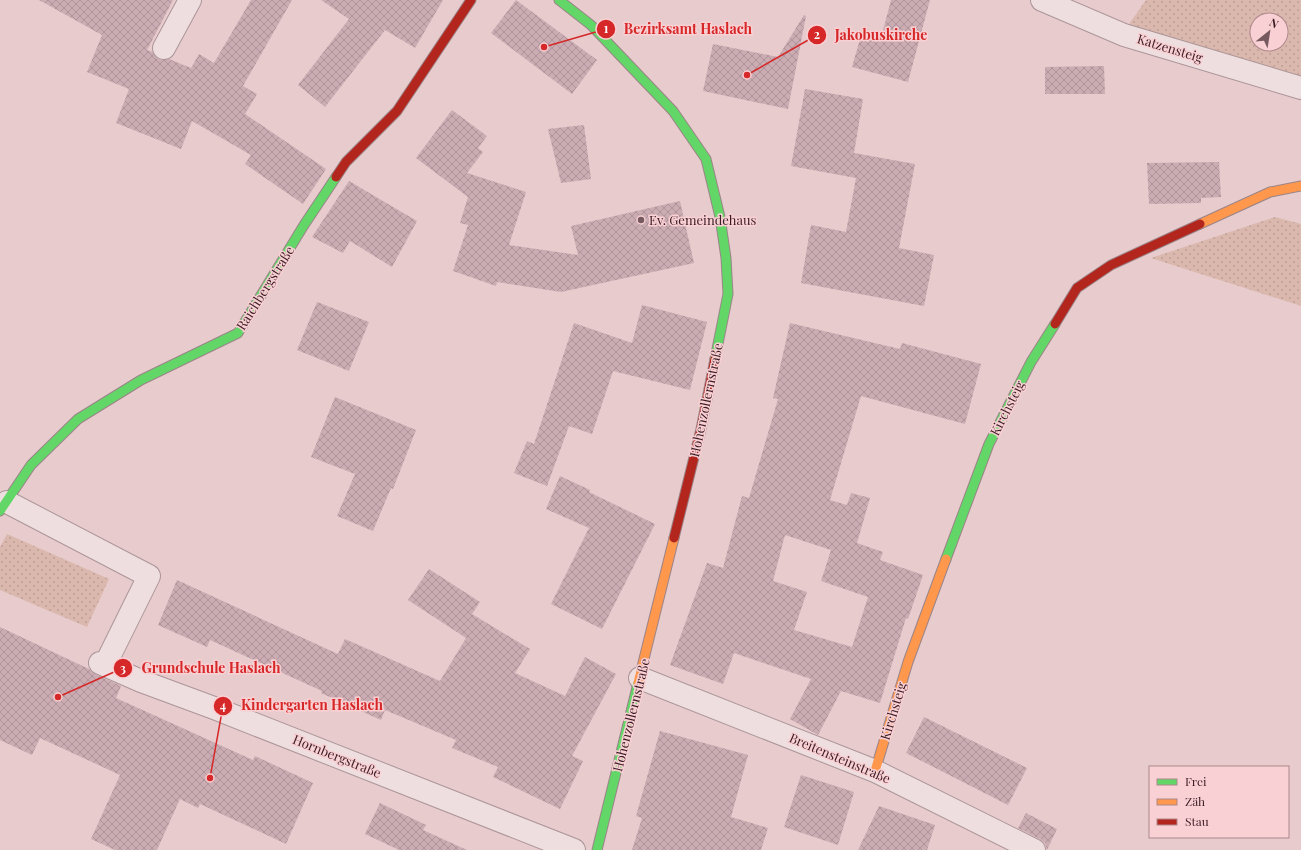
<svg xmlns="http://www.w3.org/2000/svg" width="1301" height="850" font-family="'Playfair Display',serif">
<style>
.grass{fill:url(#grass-dots);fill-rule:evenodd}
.building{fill:url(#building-cross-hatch);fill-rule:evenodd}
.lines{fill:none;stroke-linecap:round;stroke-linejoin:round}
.street-casing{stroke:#ac9598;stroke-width:24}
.fast-casing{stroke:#9b8488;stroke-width:11}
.slow-casing{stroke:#9b8488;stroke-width:11}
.jam-casing{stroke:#9b8488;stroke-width:11}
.street{stroke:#eededf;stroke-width:22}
.fast{stroke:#63d668;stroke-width:9}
.slow{stroke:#ff974d;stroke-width:9}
.jam{stroke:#b3261e;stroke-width:9}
.poi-dot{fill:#775960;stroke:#f9d0d3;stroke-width:1.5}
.labels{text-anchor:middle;stroke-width:3;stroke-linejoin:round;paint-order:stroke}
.street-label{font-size:13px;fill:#3b1c25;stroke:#f9d0d3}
.poi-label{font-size:13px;fill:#3b1c25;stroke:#f9d0d3;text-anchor:start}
.leader{fill:none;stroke:#d62828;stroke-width:1.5}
.callout-dot{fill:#d62828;stroke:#f9d0d3;stroke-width:1.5}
.mark-label{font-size:12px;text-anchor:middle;font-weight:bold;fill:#fff}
.callout-label{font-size:14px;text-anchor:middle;font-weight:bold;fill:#d62828;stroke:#f9d0d3;stroke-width:3;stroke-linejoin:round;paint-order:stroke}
</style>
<defs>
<pattern id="grass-dots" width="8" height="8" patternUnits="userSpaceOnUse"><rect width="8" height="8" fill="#dbb8ad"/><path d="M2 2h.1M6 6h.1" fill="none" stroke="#bd9e95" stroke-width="1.8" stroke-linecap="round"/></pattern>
<pattern id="building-cross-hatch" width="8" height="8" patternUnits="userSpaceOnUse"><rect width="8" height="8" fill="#cbacb3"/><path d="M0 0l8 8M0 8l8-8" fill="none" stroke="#af939a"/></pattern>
</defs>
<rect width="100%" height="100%" fill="#e7cbcd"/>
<path class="grass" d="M 1146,0 L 1301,0 L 1301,77 L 1127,27 ZM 1257,20 L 1281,20 L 1281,44 L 1257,44 Z
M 1275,217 L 1301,224 L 1301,306 L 1151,258 Z
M 7,534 L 109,579 L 87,627 L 0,590 L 0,547 Z"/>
<path class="building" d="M 39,0 L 173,0 L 147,50 L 153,52 L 154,55 L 158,59 L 164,60 L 169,59 L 191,68 L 199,54 L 214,63 L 251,0 L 292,0 L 243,86 L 257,94 L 245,114 L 326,169 L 303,204 L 245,164 L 251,155 L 192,121 L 181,149 L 116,123 L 129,89 L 87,72 L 102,35 Z
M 321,0 L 443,0 L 415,48 L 385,30 L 325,107 L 298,85 L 349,19 Z
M 516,0 L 597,60 L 572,94 L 491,33 Z
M 891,0 L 930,0 L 908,82 L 852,67 L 862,32 L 881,38 Z
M 804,15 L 806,16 L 788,109 L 703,91 L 713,44 L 778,57 Z
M 1104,66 L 1105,94 L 1045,94 L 1045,67 Z
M 805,89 L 863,99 L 854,153 L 915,164 L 899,248 L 934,255 L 924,306 L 801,283 L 811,225 L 846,232 L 856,178 L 791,166 Z
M 452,110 L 487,136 L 478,148 L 483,152 L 467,173 L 526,192 L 509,245 L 578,255 L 571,226 L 680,201 L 694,263 L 561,292 L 497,282 L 496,286 L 453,271 L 468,225 L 460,223 L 468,197 L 416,158 Z
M 584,125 L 591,179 L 561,183 L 548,129 Z
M 1219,162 L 1221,197 L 1201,198 L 1201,203 L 1149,204 L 1147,163 Z
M 349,181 L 417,221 L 392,267 L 350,241 L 343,253 L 312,237 Z
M 317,302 L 369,322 L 349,371 L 297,350 Z
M 642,305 L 707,322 L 690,390 L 613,371 L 592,434 L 569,426 L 547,486 L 514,473 L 527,441 L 534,444 L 574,323 L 632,343 Z
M 790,323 L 900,349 L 902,343 L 981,364 L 965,424 L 861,396 L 830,500 L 847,505 L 851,493 L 870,498 L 857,543 L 883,552 L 880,560 L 923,575 L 908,619 L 906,618 L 880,703 L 841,691 L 818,735 L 790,719 L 811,679 L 734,653 L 723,684 L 670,665 L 707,563 L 723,568 L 742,496 L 749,498 L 778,399 L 773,398 ZM 785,535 L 831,550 L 821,581 L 868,597 L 852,647 L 794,630 L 807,592 L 773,581 Z
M 335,397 L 416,430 L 393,489 L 391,488 L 373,531 L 337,516 L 355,474 L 311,457 Z
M 560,476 L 590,490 L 589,492 L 655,524 L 602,629 L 551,604 L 589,528 L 546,509 Z
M 429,569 L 480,602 L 472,614 L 530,649 L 515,673 L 565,696 L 585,657 L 616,674 L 572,756 L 583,761 L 560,809 L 493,777 L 498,767 L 452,748 L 456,740 L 385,710 L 381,720 L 321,693 L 322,691 L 210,640 L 207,647 L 158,625 L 177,580 L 338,654 L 345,639 L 440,681 L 466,638 L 408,600 Z
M 0,627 L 89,669 L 95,674 L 121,686 L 116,698 L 253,760 L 255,756 L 313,783 L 286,844 L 200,804 L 198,808 L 180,799 L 157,850 L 115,850 L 91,839 L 120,775 L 40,738 L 32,755 L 0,740 Z
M 924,717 L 1027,768 L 1008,805 L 906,753 Z
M 660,731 L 748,755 L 731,817 L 768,828 L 761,850 L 632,850 L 642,818 L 636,816 Z
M 801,775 L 854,792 L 838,845 L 784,827 Z
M 380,803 L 426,825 L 423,830 L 467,850 L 399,850 L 365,834 Z
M 879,806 L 935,825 L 927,850 L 858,850 Z
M 1026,813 L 1057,829 L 1047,850 L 1045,843 L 1040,839 L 1018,828 Z"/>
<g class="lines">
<g class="street-casing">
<path id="street" d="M 1042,0 L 1124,35 L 1301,88
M 164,48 L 190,0
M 7,502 L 149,576 L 105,665
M 100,663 L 141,681 L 214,708 L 574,850
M 640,678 L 875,771 L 1034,850"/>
</g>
<g class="fast-casing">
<path id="fast" d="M 559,0 L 591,25 L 673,111 L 706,159 L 720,217 L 726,258 L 728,294 L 715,359
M 0,511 L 31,465 L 78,419 L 141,380 L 238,333 L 304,225 L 336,177
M 946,559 L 989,444 L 1031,362 L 1055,324
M 597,850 L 638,683"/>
</g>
<g class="slow-casing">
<path id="slow" d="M 1200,224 L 1270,192 L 1301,186
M 638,683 L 674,538
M 875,771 L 908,662 L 946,559"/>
</g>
<g class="jam-casing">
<path id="jam" d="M 336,177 L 346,162 L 397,111 L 471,0
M 1055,324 L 1077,288 L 1111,265 L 1200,224
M 674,538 L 701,429 L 715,359"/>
</g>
<use href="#street" class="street"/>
<use href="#fast" class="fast"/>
<use href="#slow" class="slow"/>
<use href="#jam" class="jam"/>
</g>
<circle class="poi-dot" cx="641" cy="220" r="4"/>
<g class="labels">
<g class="street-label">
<text transform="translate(1170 48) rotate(17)" y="5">Katzensteig</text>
<text transform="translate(265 288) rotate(-58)" y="5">Raichbergstraße</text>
<text transform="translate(706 400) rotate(-78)" y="5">Hohenzollernstraße</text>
<text transform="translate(1007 408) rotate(-63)" y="5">Kirchsteig</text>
<text transform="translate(893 711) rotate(-73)" y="5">Kirchsteig</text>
<text transform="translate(631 715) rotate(-76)" y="5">Hohenzollernstraße</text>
<text transform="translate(337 756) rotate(22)" y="5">Hornbergstraße</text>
<text transform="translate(840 758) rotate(23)" y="5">Breitensteinstraße</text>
</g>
<g class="poi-label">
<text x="649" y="225">Ev. Gemeindehaus</text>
</g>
</g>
<path class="leader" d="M544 47L606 29M747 75L817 35M58 697L123 668M210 778L223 706"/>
<g class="callout-dot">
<circle cx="544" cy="47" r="4"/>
<circle cx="747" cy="75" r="4"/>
<circle cx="58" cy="697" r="4"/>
<circle cx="210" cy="778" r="4"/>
<circle cx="606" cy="29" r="10"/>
<circle cx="817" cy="35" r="10"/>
<circle cx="123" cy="668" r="10"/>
<circle cx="223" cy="706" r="10"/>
</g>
<g class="mark-label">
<text x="606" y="33">1</text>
<text x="817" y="39">2</text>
<text x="123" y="673">3</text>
<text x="223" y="710">4</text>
</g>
<g class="callout-label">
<text x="688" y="34">Bezirksamt Haslach</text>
<text x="881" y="40">Jakobuskirche</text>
<text x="211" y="673">Grundschule Haslach</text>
<text x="312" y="710">Kindergarten Haslach</text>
</g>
<rect x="1149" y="766" width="140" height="72" fill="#f9d0d3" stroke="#ad888d"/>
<rect x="1157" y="779" width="20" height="6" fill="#63d668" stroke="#ad888d"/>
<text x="1185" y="786" font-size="12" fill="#3b1c25">Frei</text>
<rect x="1157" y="799" width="20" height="6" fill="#ff974d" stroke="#ad888d"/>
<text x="1185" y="806" font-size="12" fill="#3b1c25">Zäh</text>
<rect x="1157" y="819" width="20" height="6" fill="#b3261e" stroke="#ad888d"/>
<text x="1185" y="826" font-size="12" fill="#3b1c25">Stau</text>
<g transform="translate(1269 32) rotate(30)"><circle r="19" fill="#f9d0d3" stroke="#ad888d"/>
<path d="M0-3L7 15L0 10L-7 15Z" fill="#775960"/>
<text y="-6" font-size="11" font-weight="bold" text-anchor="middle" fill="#3b1c25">N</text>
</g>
</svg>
